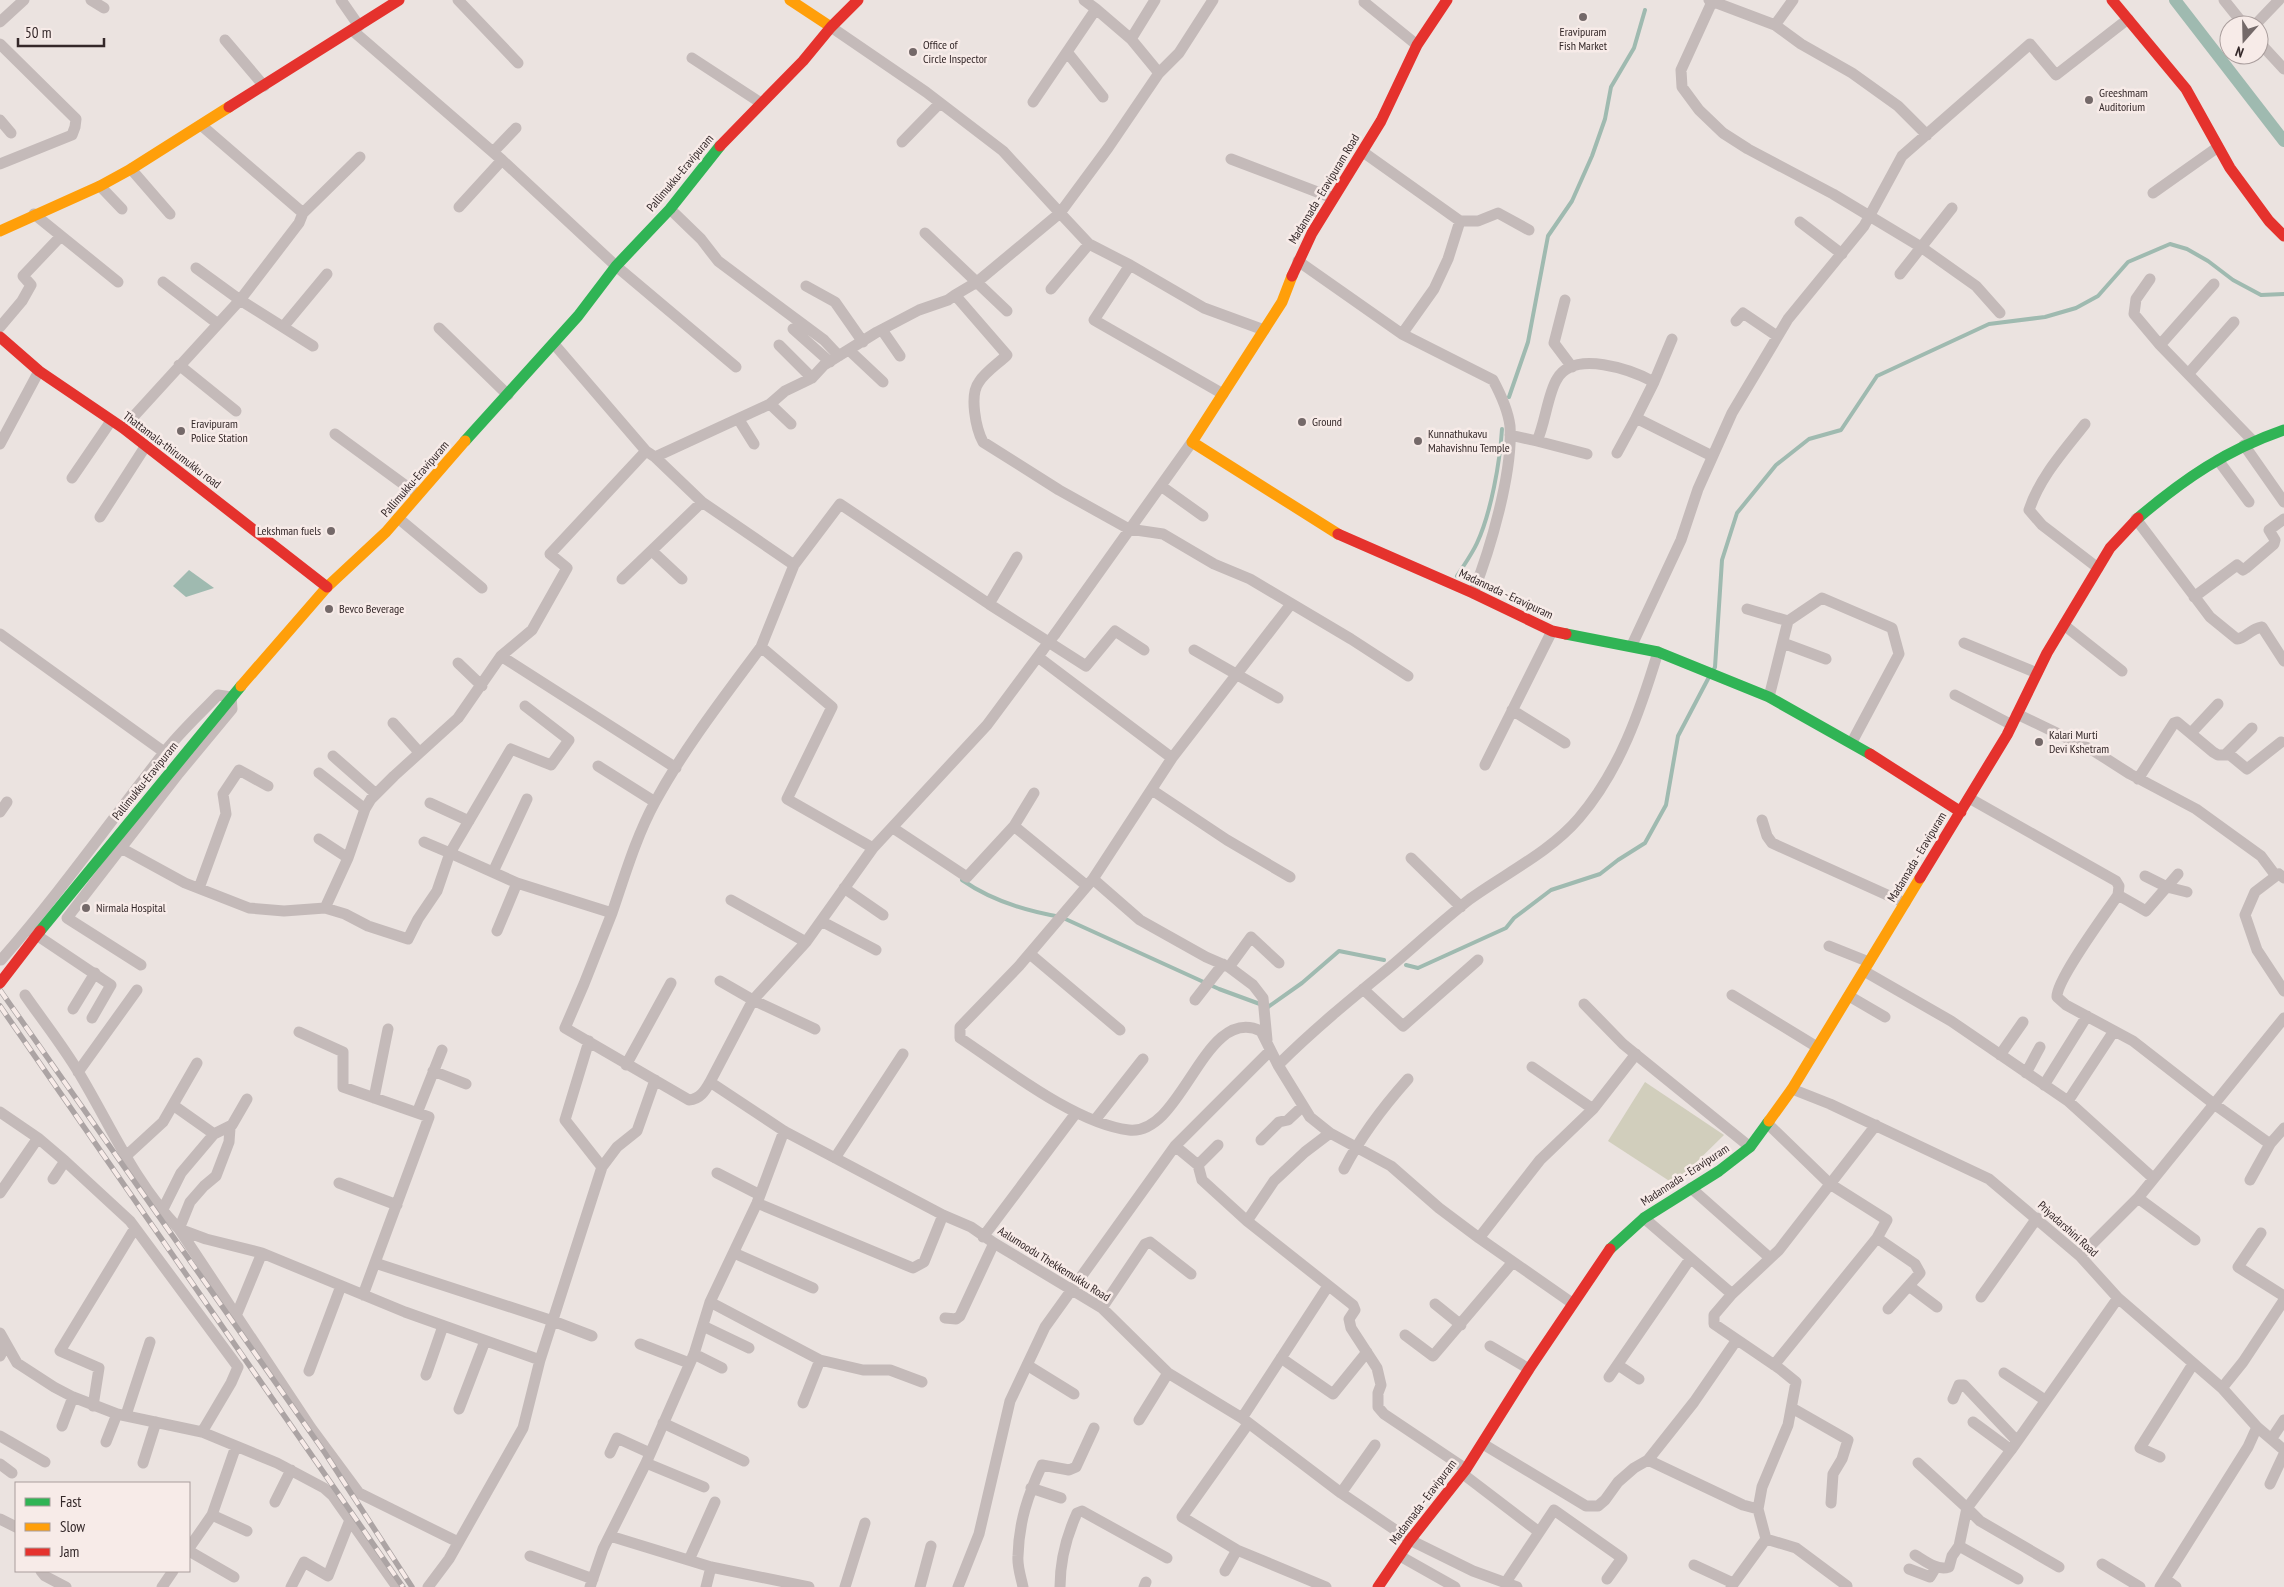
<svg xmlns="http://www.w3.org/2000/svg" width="2284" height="1587" font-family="'PT Sans Narrow',sans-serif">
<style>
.green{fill:#d1cebc}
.water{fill:#9fbab0}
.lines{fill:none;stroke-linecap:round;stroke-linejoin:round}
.stream{stroke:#9fbab0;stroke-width:4}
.canal{stroke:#9fbab0;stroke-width:12}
.street{stroke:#c4bab9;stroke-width:11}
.fast{stroke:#30b455;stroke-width:11}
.slow{stroke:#ff9f0a;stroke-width:11}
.jam{stroke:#e5322d;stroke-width:11}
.rail-casing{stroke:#aca4a4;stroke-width:5.5}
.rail{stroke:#f7ebe8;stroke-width:4;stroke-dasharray:11;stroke-linecap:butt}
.street-bridge{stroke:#c4bab9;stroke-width:11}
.jam-bridge{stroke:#e5322d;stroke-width:11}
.poi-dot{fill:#746969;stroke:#f7ebe8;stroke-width:2}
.labels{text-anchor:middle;stroke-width:5;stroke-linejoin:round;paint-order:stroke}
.poi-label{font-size:12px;fill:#342829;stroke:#f7ebe8;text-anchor:start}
.street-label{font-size:12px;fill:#342829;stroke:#f7ebe8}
</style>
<rect width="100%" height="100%" fill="#ebe3e0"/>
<path class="green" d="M 1645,1082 L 1724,1135 L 1674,1184 L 1608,1141 Z"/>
<path class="water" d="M 189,570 L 214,588 L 186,597 L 173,586 Z"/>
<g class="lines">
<path class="stream" d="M 1509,397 L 1528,342 L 1548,236 L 1572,201 L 1592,156 L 1605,119 L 1611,87 L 1634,48 L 1645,10
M 1457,576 C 1464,565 1472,554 1477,543 C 1491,513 1500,462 1502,429
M 1713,671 L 1715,667 L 1722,560 L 1737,513 L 1776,465 L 1809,439 L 1841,430 L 1877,376 L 1989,324 L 2045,317 L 2076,308 L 2098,296 L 2128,262 L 2170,244 L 2187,249 L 2208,261 L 2233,280 L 2261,295 L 2284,294
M 962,880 C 992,901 1025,911 1061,917 L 1219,989 L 1268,1007 L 1302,983 L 1339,951 L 1384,960
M 1406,965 L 1418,968 L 1506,928 L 1514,918 L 1551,890 L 1600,874 L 1618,860 L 1645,843 L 1666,805 L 1678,736 L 1709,677"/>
<path class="canal" d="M 2175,0 L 2284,141"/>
<path class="street" d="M 91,0 L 104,8
M 341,0 L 359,26
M 458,0 L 518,63
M 1709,0 L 1775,25 L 1801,44 L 1852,73 L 1898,106 L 1927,135
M 2224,0 L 2244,25
M 1364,2 L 1417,45
M 1712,2 L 1681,70 L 1682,87 L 1699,110 L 1723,133 L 1748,149 L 1833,194 L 1921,247 L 1976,286 L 2000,313
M 1096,9 L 1131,39 L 1155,0
M 0,22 L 24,0
M 1775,25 L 1793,0
M 2255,25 L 2279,0
M 831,27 L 926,92 L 1003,151 L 1060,213 L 1108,148 L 1159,73 L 1179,53 L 1213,0
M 352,30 L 502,160 L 616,266 L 736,367
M 1131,39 L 1159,73
M 225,40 L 264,86
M 2259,42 L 2284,69
M 0,44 L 76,119 L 75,127 L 72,135 L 0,164
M 1067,52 L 1103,97
M 692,58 L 761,103
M 1033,102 L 1096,9 L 1084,0
M 0,120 L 11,133
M 902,142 L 940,103
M 493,152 L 516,128
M 1363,152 L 1460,221 L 1478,221 L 1498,213 L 1529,230
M 1231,159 L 1333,198
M 131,169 L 170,214
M 100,186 L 122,209
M 2153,193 L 2218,147
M 459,207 L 502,160
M 670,209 L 701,239 L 718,261 L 824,340 L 839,356
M 303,213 L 360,157
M 34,214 L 118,282
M 1800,222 L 1842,254
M 925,233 L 1007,311
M 1298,261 L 1402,334 L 1493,380 C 1500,393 1508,410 1510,426 C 1513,473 1490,550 1473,593
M 1130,265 L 1204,308 L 1264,330
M 196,268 L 240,300 L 313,346
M 1900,274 L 1952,208
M 2150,279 L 2136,299 L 2134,314 L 2160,345 L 2253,441
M 163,282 L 218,324
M 806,286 L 835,302 L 863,342
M 1051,289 L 1089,244
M 955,295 L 977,282 L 1060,213 L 1089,244 L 1130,265 L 1094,320 L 1223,394
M 1565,300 L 1554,343 L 1572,367
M 1736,321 L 1743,313 L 1777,336
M 0,327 L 22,301 L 31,285 L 23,276 L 61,236
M 283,327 L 327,274
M 439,328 L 508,395
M 793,329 L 830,362
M 882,330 L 900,356
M 1402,334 L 1434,289 L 1448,259 L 1460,221
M 554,344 L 646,451 L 655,457 L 702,502 L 794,565 L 761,647 L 832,707 L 787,799 L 873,848
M 779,345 L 812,378
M 2160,345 L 2214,284
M 850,351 L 883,382
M 179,365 L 236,411
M 2189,373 L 2234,322
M 1654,382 L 1672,339
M 770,404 L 791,424
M 739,420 L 754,444
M 2085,424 C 2063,452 2040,477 2029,510 L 2042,525 L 2098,568
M 123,428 L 240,300 L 299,223 L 303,213 L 201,125
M 335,434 L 417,494
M 1510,435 L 1537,441 C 1545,424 1548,393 1557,379 C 1574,349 1632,370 1654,382 L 1636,418 L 1712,456
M 1537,441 L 1587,454
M 0,444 L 39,371
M 2244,445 L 2284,502
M 1617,453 L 1636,418
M 655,457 L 770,404 L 785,391 L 812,378 L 824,365 L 877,332 L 919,310 L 948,300 L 955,295 L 1007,355 C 999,363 985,372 979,382 C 969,395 976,429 983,442 L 1059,490 L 1129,529 L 1163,534 L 1214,564 L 1250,579 L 1351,639 L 1408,676
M 2218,460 L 2249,502
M 72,478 L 111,421
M 1161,486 L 1203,516
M 100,517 L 145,447
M 398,518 L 482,588
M 2136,519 L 2210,617 L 2237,639 C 2246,638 2250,629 2262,627 L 2284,661
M 652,551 L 682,579
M 794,565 L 840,504 L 989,604 L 1086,666 L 1115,631 L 1144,650
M 622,579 L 702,502
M 2194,597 L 2237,565 L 2243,570 L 2246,568 L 2274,544 L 2275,540 L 2269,530 L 2284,519
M 989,604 L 1017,557
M 1747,609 L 1788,621
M 2064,625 L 2122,671
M 0,634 L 164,752
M 1055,634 L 1192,442
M 1783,643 L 1826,659
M 1964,643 L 2037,673
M 1632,645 L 1681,540 L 1698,489 L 1732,413 L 1788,319 L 1864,226 L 1902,156 L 2030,44 L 2056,75 L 2128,19
M 1194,650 L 1278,698
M 1042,651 L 987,725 L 873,848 L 806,942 L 753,1000 L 710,1082 L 784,1131 L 943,1215 L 971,1227 L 994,1243 L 1102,1308 L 1168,1373 L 1242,1418 L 1341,1493 L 1410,1540 L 1473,1571 L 1517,1587
M 501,656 L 676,768
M 1038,657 L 1172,758
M 458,663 L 482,686
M 1955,695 L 2012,725
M 1769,697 L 1788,621 L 1822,598 L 1892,628 L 1899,654 L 1852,742
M 1512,710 L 1565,743
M 2017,714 L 2094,751 L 2130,774 L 2196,809 L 2261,856 L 2276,876 L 2279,874 L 2284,878
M 393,723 L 419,752
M 2191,733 L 2218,704
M 2226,754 L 2252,728
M 333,756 L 376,794
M 1485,765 L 1552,631
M 598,766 L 655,802
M 319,773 L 365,809
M 2138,779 L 2174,723 L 2177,722 L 2213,752 L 2218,755 L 2230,755 L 2247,769 L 2281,742
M 1152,790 L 1227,840 L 1290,877
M 1969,798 L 2116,881 L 2119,886 L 2118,895 C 2106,913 2056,980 2057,997 L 2066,1005 L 2133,1041 L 2214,1104 L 2270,1144 L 2250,1180
M 430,803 L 469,821
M 0,812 L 7,802
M 1762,820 L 1767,836 L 1772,843 L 1905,903
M 1014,826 L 1034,793
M 893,828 L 967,877 L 1014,826 L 1087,886
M 319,839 L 348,858
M 424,842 L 450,853 L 511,749 L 551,765 L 569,740 L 525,706
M 121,848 L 185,883 L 249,908 L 284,911 L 325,908 L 345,914 L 368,926 L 408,939 L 418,919 L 437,891 L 450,853 L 517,883 L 612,913 L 584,984 L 565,1028 L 689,1100 C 700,1099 705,1091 710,1082
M 1411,858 L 1461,907
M 493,872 L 527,799
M 2145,876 L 2167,887 L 2187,892
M 2276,876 L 2255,892 L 2245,915 L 2257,950 L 2284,991
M 1093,879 L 1140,920 L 1206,957 L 1229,967 L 1253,985 L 1263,998 L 1267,1040
M 199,888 L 226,814 L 223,794 L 239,770 L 268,786
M 844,888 L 883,915
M 2118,895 L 2146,911 L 2178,874
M 731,900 L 806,942
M 325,908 L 348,858 L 365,809 L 371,799 L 394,776 L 458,718 L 501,656 L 532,630 L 567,568 L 550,554 L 646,451
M 612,913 C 625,875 636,837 655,802 C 685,747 724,697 761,647
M 821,921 L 876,950
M 497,931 L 517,883
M 32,932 L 111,985 L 92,1018
M 1829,946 L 1869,962
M 1030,954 L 1120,1030
M 0,959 L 1,960 C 59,894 109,823 163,754 C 179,733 200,714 218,695 L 231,697 L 232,709 L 179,773 L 67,918 L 141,965
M 1229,967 L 1251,937 L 1279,963
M 1864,971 L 1951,1021 L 2068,1101 L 2153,1178
M 720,981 L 753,1000 L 815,1029
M 1363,989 L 1403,1026 L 1478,960
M 25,995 C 43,1021 63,1046 79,1073 C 112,1128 134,1182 179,1229 L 311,1428 L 359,1493 L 458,1542
M 1732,995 L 1817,1047
M 1849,996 L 1885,1017
M 1195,1000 L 1223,964
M 1584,1004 L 1623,1044 L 1750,1147
M 73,1009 L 95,973
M 299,1032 L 343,1052 L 343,1087 L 429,1117 L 363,1295
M 589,1041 L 565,1120 L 602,1167
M 2000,1055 L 2023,1022
M 626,1065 L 671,983
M 1278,1065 L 1261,1031 C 1204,1003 1183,1136 1129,1130 C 1076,1124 1005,1068 960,1038 L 960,1027 L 1019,966 L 1093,879 L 1172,758 L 1291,604
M 1532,1067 L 1593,1109
M 433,1071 L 466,1084
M 78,1072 L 137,990
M 2026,1073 L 2040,1047
M 2044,1085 L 2087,1016
M 1792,1089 L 1830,1104 L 1989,1179 L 2080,1256 L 2118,1298 L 2222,1388 L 2257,1427 L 2284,1450
M 374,1098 L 388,1029
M 2068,1101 L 2114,1031
M 173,1105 L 214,1134
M 0,1112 L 38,1138
M 417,1113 L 442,1050
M 1095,1120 L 1143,1059
M 1767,1123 L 1830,1184 L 1887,1220 L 1877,1238 L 1774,1365
M 230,1128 L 229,1142 L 216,1176 L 204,1186 L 190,1202 L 179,1229 L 206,1239 L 262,1253 L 405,1312 L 540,1360
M 1261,1140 L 1279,1122 L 1288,1120 L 1302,1107
M 2270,1144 L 2284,1128
M 1175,1146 L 1198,1165 L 1202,1180 L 1247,1221 L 1353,1305 L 1355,1310 L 1349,1319 L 1351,1328 L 1377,1368 L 1381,1385 L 1378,1393 L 1378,1407 L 1384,1414 L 1466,1469
M 126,1156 L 163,1122 L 197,1063
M 835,1158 L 903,1054
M 1198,1165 L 1218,1145
M 1344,1169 C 1361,1136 1383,1107 1408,1079
M 717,1173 L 760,1195
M 53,1179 L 65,1161 L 130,1221 L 238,1367 L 231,1383 L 202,1432
M 339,1183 L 397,1205
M 1691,1188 L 1770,1258
M 0,1193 L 38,1138 L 65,1161
M 2138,1198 L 2195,1240
M 757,1203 L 913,1268 L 924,1262 L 943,1215
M 162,1211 L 181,1173 L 214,1134 L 232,1125 L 247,1099
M 1644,1218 L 1732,1294 L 1714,1315 L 1714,1324 L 1780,1369 L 1796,1382 L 1788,1425 L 1762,1487 L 1758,1509 L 1766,1539 L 1731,1587
M 1247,1221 L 1274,1181 L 1305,1152 L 1330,1133
M 2261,1233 L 2238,1267 L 2284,1296
M 983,1237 L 1076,1113
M 1479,1238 L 1540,1160 L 1593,1109 L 1636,1054
M 1877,1238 L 1915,1264 L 1920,1273 L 1888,1309
M 734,1253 L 813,1288
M 2080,1256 L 2138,1198 L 2284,1018
M 375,1263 L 553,1321 L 592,1336
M 1909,1286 L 1937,1307
M 1732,1294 L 1779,1250 L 1876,1125
M 1981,1297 L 2037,1218
M 710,1302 L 820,1360 L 863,1370 L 890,1370 L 922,1382
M 1572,1303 L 1479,1238 L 1439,1208 L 1391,1166 L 1330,1133 L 1310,1117 L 1278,1065 C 1313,1030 1351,999 1389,968 C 1416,945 1442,921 1470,899 C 1506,873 1550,852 1579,818 C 1620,770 1640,711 1658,652
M 1435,1304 L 1461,1325
M 1102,1308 L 1145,1244 L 1150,1242 L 1191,1274
M 236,1316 L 262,1253
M 945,1318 L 956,1319 L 960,1316 L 994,1243
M 703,1326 L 749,1348
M 0,1333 L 17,1363 L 54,1387 L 73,1397 L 117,1414 L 202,1432 L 277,1463 L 324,1488 L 333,1496 L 397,1587
M 1405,1335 L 1433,1356 L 1512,1263
M 640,1344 L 689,1363
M 1490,1346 L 1529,1369
M 694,1354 L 722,1368
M 0,1356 L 6,1344
M 1281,1358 L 1333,1394 L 1367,1352
M 1027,1365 L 1074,1394
M 1618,1365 L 1639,1379
M 309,1371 L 341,1286
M 2004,1373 L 2045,1400
M 426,1375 L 443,1326
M 1609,1377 L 1690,1259
M 2222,1388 L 2243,1362 L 2284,1300
M 1953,1399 L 1959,1385 L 1964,1385 L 2017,1441
M 803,1403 L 820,1360
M 93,1406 L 99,1368 L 60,1351 L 135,1228
M 1792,1408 L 1848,1440 L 1842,1459 L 1833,1474 L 1831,1503
M 459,1409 L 485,1341
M 126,1415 L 150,1342
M 1242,1418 L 1328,1286
M 1139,1420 L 1168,1373
M 1973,1422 L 2011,1450
M 663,1423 L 744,1461
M 1248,1424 L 1182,1517 L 1237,1550 L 1326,1587
M 62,1426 L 73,1397
M 0,1436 L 45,1462
M 2272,1438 L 2284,1420
M 106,1442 L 117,1414
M 1483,1444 L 1586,1506 L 1598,1506 L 1605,1500 L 1618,1482 L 1634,1468 L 1648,1460 L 1694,1402 L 1736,1341
M 610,1453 L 617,1438 L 650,1453
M 2160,1457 L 2140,1448 L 2193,1364
M 1648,1460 L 1743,1505 L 1758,1509
M 143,1463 L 156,1422
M 646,1463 L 704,1487
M 0,1464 L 12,1473
M 1463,1474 L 1539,1532
M 2270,1484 L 2284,1454
M 1031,1488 L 1061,1498
M 1341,1493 L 1375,1445
M 275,1502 L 291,1470
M 212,1515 L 247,1531
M 0,1519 L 16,1527
M 610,1536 L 711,1567 L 809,1587
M 1766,1539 L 1796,1548 L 1847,1586
M 1959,1546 L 2018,1579
M 189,1548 L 212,1515 L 236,1446
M 189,1551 L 234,1577
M 1915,1555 C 1925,1561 1937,1571 1949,1567 L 1952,1556 L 1959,1546 L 1967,1508 L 1918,1463
M 530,1556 L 593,1579
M 1400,1556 L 1455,1587
M 689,1560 L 715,1502
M 2102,1564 L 2140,1587
M 1694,1565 L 1733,1583
M 2059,1567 L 1980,1521 L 1967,1508 L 2011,1450 L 2118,1298
M 1909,1569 L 1930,1577 L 1936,1567
M 41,1571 L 45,1576 L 66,1587
M 1225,1571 L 1237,1550
M 2165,1579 L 2176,1587
M 1506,1582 L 1554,1510 L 1622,1558 L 1607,1579
M 162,1587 L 173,1571
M 291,1587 L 304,1562 L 328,1576 L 350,1520
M 428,1587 L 449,1559 L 523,1428 L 540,1360 L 602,1167 L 617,1147 L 637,1131 L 655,1080
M 590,1587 L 603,1549 L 646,1463 L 694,1354 L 710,1302 L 757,1203 L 784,1131
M 706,1587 L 711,1567
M 845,1587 L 865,1523
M 920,1587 L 931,1546
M 958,1587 L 979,1534 L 1010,1401 L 1045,1327 L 1175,1146 L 1270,1051
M 1023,1587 C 1021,1577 1017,1566 1018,1556 C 1019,1521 1028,1495 1042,1465 L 1069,1470 L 1076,1467 L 1094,1428
M 1060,1587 C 1060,1562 1067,1535 1077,1513 L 1082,1511 L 1167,1558
M 1144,1587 L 1146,1582
M 2160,1587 L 2248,1447 L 2257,1427"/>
<path class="fast" d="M 465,441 L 578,316 L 616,266 L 670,209 L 720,146
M 2138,518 C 2184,479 2226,450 2284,430
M 1566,634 L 1658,652 L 1769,697 L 1870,754
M 40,931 L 241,686
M 1610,1249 L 1644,1218 L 1719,1171 L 1750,1147 L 1769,1121"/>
<path class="slow" d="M 790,0 L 831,27
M 0,231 L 100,186 L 131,169 L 229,107
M 1292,276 L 1282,302 L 1192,442 L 1338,534
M 241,686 L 327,587 L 386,532 L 465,441
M 1769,1121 L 1792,1089 L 1920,878"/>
<path class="jam" d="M 2112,0 L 2186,89 L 2230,168 L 2269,221 L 2284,236
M 229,107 L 399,0
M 720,146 L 803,61 L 831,27 L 858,0
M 1292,276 L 1312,233 L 1381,121 L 1417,45 L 1447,0
M 0,337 L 39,371 L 123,428 L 327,587
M 1338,534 L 1473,593 L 1552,631 L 1566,634
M 1870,754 L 1961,812
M 1920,878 L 2007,735 L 2047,653 L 2110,548 L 2138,518
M 1378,1587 L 1410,1540 L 1466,1469 L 1529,1369 L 1610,1249"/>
<g class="rail-casing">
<path id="rail" d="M 0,990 L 325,1453 L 412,1587
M 0,1006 L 403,1587"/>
</g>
<use href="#rail" class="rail"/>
<path class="street-bridge" d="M 1042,651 L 1055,634"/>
<path class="jam-bridge" d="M 0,983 L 40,931"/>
</g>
<g class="poi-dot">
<circle cx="1583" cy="17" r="5"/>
<circle cx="913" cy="52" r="5"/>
<circle cx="2089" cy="100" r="5"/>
<circle cx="1302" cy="422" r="5"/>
<circle cx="181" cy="431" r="5"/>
<circle cx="1418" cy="441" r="5"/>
<circle cx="331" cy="531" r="5"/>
<circle cx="329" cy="609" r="5"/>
<circle cx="2039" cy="742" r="5"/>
<circle cx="86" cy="908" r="5"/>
</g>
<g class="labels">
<g class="poi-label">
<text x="1583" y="36" text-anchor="middle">Eravipuram<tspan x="1583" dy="14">Fish Market</tspan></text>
<text x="923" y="49">Office of<tspan x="923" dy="14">Circle Inspector</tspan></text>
<text x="2099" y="97">Greeshmam<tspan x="2099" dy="14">Auditorium</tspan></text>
<text x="1312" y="426">Ground</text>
<text x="191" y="428">Eravipuram<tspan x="191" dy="14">Police Station</tspan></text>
<text x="1428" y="438">Kunnathukavu<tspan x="1428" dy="14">Mahavishnu Temple</tspan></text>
<text x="321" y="535" text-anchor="end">Lekshman fuels</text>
<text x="339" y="613">Bevco Beverage</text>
<text x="2049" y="739">Kalari Murti<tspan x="2049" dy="14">Devi Kshetram</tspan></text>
<text x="96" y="912">Nirmala Hospital</text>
</g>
<g class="street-label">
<text transform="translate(680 173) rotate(-50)" y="4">Pallimukku-Eravipuram</text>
<text transform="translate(1324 189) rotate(-59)" y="4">Madannada - Eravipuram Road</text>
<text transform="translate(172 450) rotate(37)" y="4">Thattamala-thirumukku road</text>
<text transform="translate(415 479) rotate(-49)" y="4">Pallimukku-Eravipuram</text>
<text transform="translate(1506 594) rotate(25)" y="4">Madannada - Eravipuram</text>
<text transform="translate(145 781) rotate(-51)" y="4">Pallimukku-Eravipuram</text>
<text transform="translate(1917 857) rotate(-59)" y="4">Madannada - Eravipuram</text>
<text transform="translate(1685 1175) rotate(-33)" y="4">Madannada - Eravipuram</text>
<text transform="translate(2068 1229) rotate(42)" y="4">Priyadarshini Road</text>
<text transform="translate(1054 1264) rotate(32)" y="4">Aalumoodu Thekkemukku Road</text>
<text transform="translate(1423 1502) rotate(-53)" y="4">Madannada - Eravipuram</text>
</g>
</g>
<rect x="15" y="1482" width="175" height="90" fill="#f7ebe8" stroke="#a99d9c"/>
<rect x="25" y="1498" width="25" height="8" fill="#30b455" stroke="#a99d9c"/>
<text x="60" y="1507" font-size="15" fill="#342829">Fast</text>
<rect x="25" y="1523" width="25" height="8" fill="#ff9f0a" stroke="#a99d9c"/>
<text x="60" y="1532" font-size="15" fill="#342829">Slow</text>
<rect x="25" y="1548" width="25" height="8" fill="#e5322d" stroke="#a99d9c"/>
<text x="60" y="1557" font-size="15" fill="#342829">Jam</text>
<g transform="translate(2244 40) rotate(200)"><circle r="24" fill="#f7ebe8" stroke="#a99d9c"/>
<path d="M0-4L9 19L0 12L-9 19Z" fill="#746969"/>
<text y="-8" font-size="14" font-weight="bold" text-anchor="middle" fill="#342829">N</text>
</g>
<path d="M18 38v8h86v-8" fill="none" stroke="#342829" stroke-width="2.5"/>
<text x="25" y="38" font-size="15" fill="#342829" stroke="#f7ebe8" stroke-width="4" paint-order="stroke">50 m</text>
</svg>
